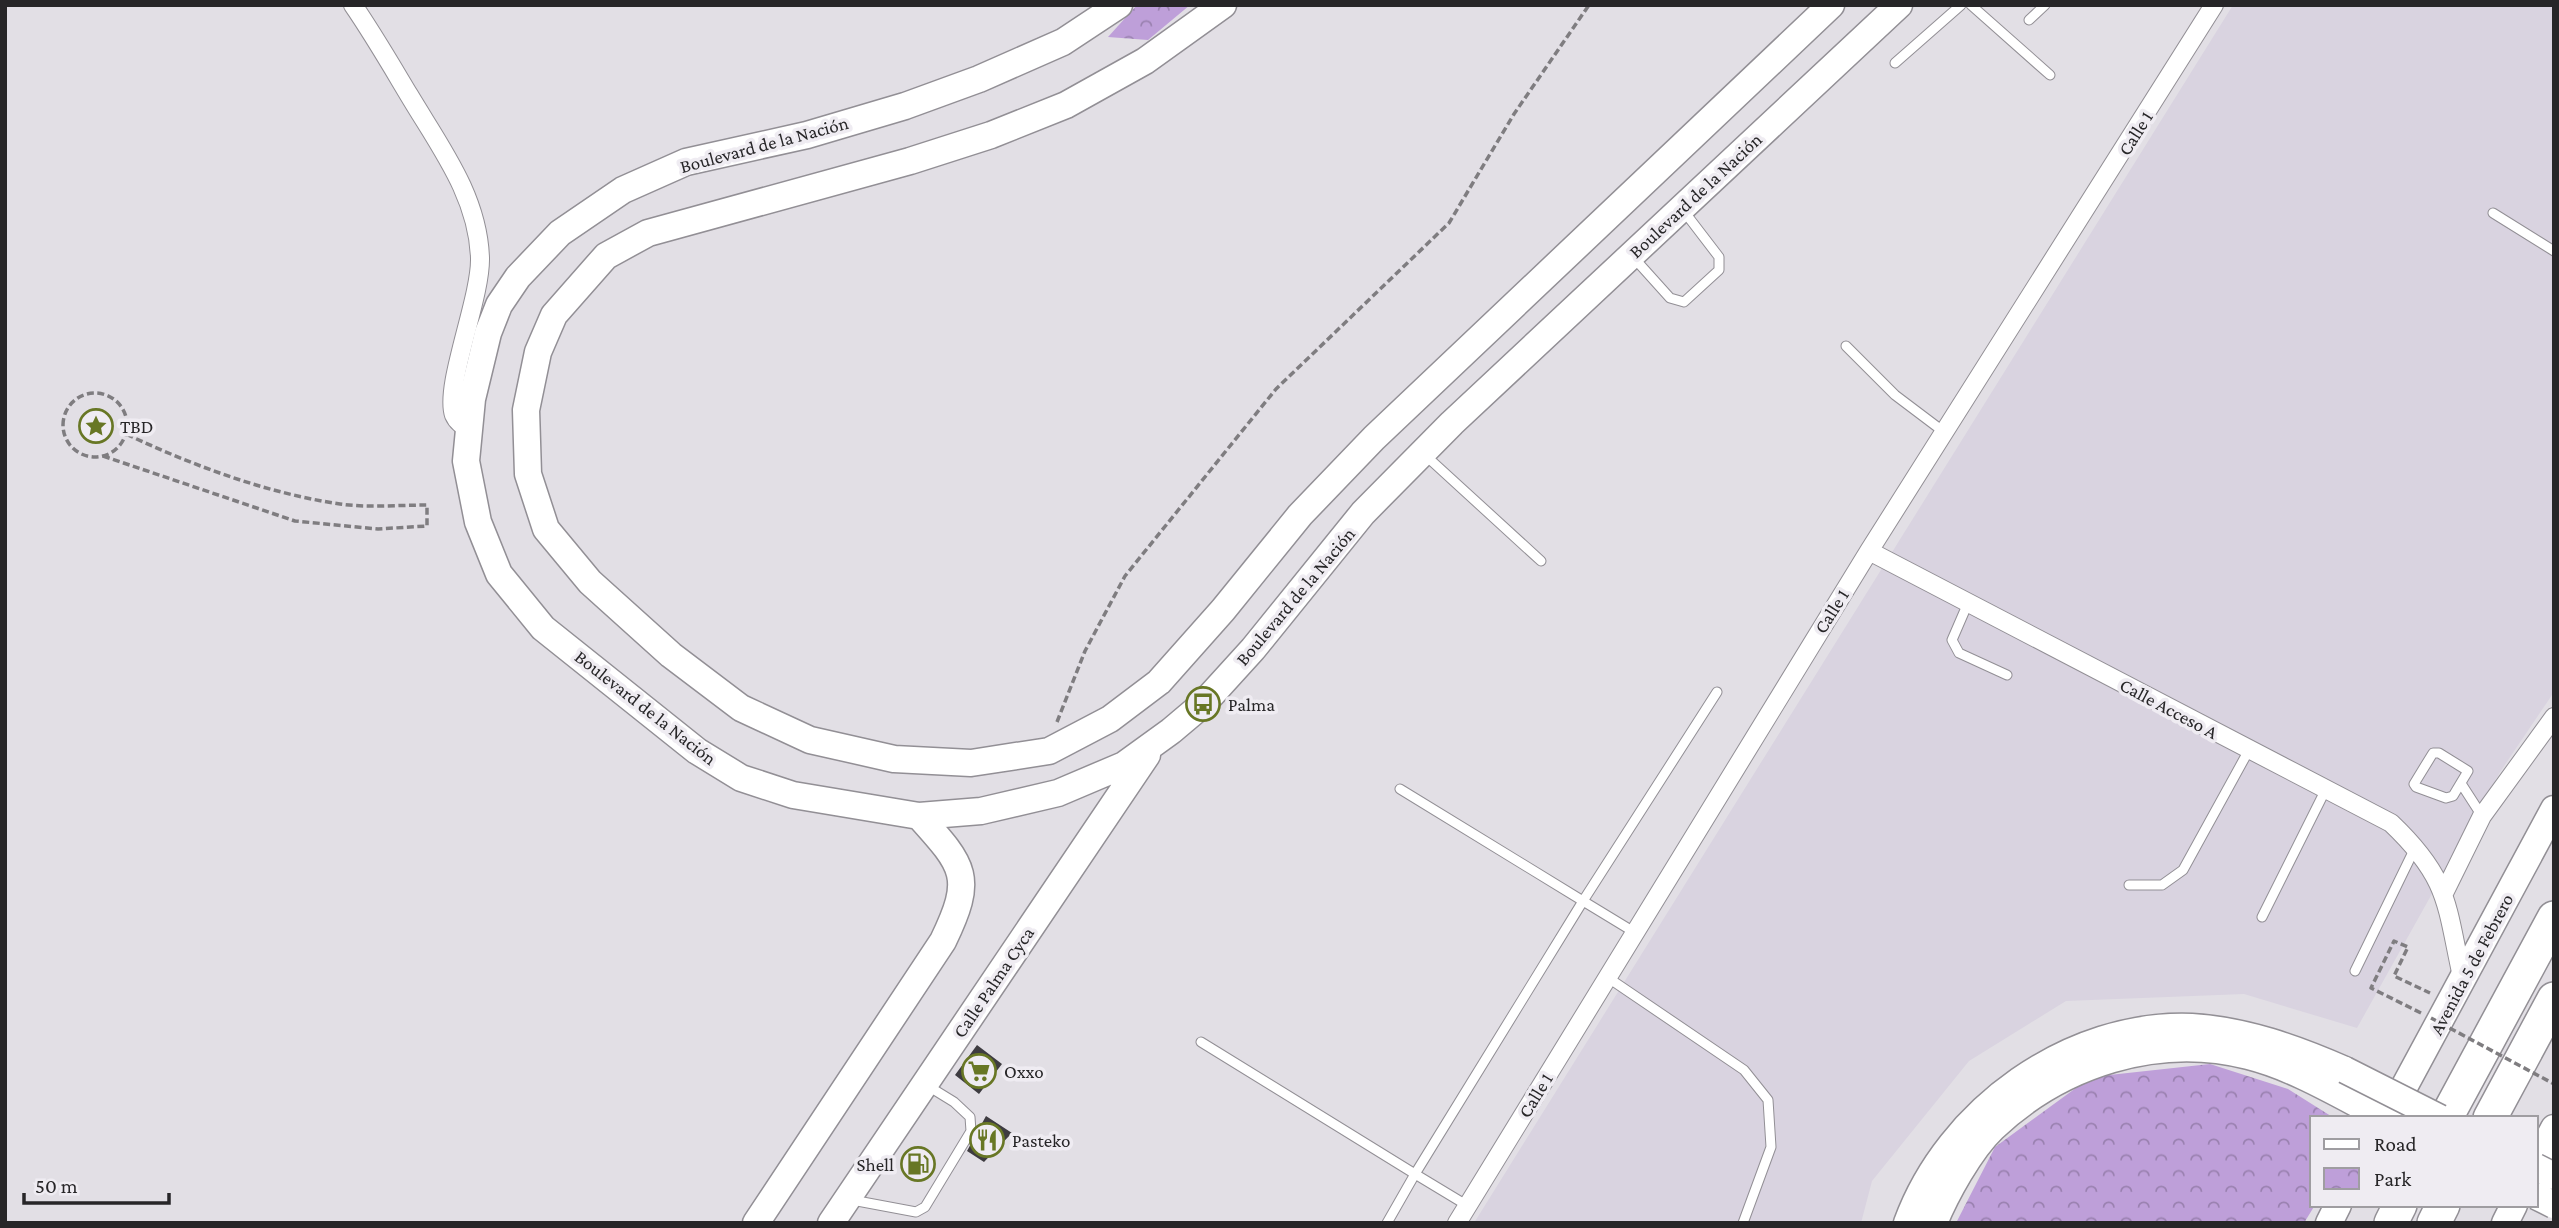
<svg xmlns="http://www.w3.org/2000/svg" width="2559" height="1228" font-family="'Crimson Pro',serif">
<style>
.built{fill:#d9d3e0}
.park{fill:url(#park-crowns)}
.building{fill:#3e3c41}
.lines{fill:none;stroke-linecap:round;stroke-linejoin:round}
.lane-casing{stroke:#928f95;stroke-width:11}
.street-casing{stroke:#928f95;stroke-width:20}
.secondary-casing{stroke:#928f95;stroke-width:29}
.highway-casing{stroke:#928f95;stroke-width:36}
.path{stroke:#7f7d80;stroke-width:3.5;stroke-dasharray:7 3.5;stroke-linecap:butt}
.lane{stroke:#fff;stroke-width:9}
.street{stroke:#fff;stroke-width:18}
.secondary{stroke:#fff;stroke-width:26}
.highway{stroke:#fff;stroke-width:33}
.secondary-bridge-casing{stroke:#928f95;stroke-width:29;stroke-linecap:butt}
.path-bridge{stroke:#7f7d80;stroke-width:3.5;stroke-dasharray:7 3.5;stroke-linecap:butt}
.secondary-bridge{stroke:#fff;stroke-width:26}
.labels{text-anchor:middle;stroke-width:7;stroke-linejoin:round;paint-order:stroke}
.street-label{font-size:19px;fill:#272628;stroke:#efecf2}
.poi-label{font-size:19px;fill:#272628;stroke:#efecf2;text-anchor:start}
</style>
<defs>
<pattern id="park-crowns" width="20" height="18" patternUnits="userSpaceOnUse" patternTransform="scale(1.75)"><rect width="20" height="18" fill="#be9fd9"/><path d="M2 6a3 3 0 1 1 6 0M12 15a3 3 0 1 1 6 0" fill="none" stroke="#9a81b0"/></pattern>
</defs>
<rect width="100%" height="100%" fill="#e2dfe5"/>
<path class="built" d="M 2233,5 L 2554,5 L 2554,692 L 2500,772 L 2357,1028 L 2244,994 L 2066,1001 L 1969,1061 L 1872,1181 L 1861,1223 L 1474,1223 Z"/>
<path class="park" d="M 1137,5 L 1190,5 L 1148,40 L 1108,37 Z
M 2210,1064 L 2288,1089 L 2334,1118 L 2312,1118 L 2312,1205 L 2315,1205 L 2304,1223 L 1956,1223 L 1995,1147 L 2091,1077 Z"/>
<path class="building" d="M 977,1045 L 1002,1064 L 979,1094 L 955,1075 Z
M 986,1116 L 1012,1133 L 984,1162 L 967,1151 Z"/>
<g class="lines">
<g class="lane-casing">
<path id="lane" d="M 1971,5 L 2050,75
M 2029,20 L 2045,5
M 1895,63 L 1961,5
M 2493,213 L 2554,251
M 1634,258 L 1670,298 L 1684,302 L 1719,270 L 1719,257 L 1683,210
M 1846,346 L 1895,395 L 1944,432
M 1424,454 L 1541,561
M 1968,603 L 1952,640 L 1959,653 L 2007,675
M 2433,753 L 2439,753 L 2468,771 L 2453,796 L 2446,798 L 2416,787 L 2414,784 Z
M 2462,785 L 2482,816
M 1400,789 L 1583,901 L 1717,692
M 2129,885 L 2162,885 L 2183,870 L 2249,750
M 2262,917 L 2326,789
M 2355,971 L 2415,848
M 1607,977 L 1744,1070 L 1768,1100 L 1771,1147 L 1743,1223
M 1201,1042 L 1415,1174 L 1387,1223
M 852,1200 L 916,1212 L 925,1207 L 971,1131 L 970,1117 L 954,1102 L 928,1086
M 1468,1206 L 1415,1174 L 1583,901 L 1634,932"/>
</g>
<g class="street-casing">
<path id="street" d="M 353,5 C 373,34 391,65 409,95 C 440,147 478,196 480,258 C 481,298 444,386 454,415 C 457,422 462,425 469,429
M 1869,551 L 2391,823 C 2451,880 2446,906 2463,981
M 2444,893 L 2482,816 L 2554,717
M 1457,1223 L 1869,551 L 2214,5"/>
</g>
<g class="secondary-casing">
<path id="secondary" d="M 1119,5 L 1063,42 L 979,79 L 905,106 L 807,135 L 686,162 L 623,190 L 560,233 L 518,277 L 499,305 L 488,333 L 472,399 L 466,461 L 478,522 L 499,574 L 543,628 L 697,751 L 741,778 L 793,795 L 919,816 L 981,811 L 1058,793 L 1124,765 L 1171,731 L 1203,704 L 1253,649 L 1363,513 L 1452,423 L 1899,5
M 1223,5 L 1145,61 L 1066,105 L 991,135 L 910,161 L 648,233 L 606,256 L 554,315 L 538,352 L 526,410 L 528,474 L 546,529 L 590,582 L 671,655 L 741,708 L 810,740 L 894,759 L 971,763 L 1049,751 L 1110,719 L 1159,682 L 1223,610 L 1300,515 L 1374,438 L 1831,5
M 2389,1115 L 2554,809
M 2536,1162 L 2554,1128
M 756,1223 L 943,941 C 974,877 965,867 919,816
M 831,1223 L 1147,755
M 1907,1223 C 1948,1110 2070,1022 2192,1027 C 2245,1030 2297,1049 2345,1070
M 1934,1223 C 1946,1194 1970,1150 1993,1128 C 2061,1064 2157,1033 2248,1056 C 2296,1068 2341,1096 2384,1118
M 2329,1223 L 2338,1205
M 2505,1223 L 2514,1205"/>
</g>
<g class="highway-casing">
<path id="highway" d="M 2446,1118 L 2554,918
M 2490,1118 L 2554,999
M 2391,1223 L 2400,1205
M 2434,1223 L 2443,1205"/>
</g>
<path class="path" d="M63 425a32 32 0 1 1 64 0a32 32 0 1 1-64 0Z
M 103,456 L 295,521 L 378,529 L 427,526 L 427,505 C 399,505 368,508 340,504 C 266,493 194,466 126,434
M 1057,722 L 1085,651 L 1125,576 L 1276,389 L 1449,223 L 1514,114 L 1589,5
M 2421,1013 L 2371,988 L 2394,941 L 2408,947 L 2394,976 L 2430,993"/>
<use href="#lane" class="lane"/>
<use href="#street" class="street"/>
<use href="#secondary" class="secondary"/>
<use href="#highway" class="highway"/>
<g class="secondary-bridge-casing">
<path id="secondary-bridge" d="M 2345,1070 L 2440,1118
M 2536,1167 L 2554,1176
M 2536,1196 L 2554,1205"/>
</g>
<path class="path-bridge" d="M 2431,1018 L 2554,1084"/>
<use href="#secondary-bridge" class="secondary-bridge"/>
</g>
<defs>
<g id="sight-ring" transform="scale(1.75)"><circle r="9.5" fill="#efecf2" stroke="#687725" stroke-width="1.5"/><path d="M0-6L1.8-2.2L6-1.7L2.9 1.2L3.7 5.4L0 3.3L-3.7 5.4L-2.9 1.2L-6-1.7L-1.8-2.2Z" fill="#687725"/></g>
<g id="bus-ring" transform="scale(1.75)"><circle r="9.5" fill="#efecf2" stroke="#687725" stroke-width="1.5"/><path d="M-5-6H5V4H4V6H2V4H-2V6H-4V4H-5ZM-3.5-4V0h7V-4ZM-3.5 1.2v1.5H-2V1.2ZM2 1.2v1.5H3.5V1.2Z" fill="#687725"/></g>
<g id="supermarket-ring" transform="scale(1.75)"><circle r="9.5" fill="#efecf2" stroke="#687725" stroke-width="1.5"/><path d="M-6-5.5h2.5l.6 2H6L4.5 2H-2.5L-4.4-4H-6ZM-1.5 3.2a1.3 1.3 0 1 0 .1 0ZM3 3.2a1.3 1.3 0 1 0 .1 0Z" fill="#687725"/></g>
<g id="restaurant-ring" transform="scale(1.75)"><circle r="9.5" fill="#efecf2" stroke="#687725" stroke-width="1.5"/><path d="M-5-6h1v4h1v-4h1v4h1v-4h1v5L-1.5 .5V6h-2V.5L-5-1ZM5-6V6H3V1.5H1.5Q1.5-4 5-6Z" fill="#687725"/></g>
<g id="fuel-ring" transform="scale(1.75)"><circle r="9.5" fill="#efecf2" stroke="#687725" stroke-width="1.5"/><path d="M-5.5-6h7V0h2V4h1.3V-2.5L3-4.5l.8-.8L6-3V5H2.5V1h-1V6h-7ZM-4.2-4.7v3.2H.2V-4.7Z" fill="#687725"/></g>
</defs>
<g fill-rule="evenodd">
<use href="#sight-ring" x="96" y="426"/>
<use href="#bus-ring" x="1203" y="704"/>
<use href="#supermarket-ring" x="979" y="1071"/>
<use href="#restaurant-ring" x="987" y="1140"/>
<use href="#fuel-ring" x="918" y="1164"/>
</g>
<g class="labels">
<g class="street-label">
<text transform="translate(2135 133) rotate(-58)" y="7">Calle 1</text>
<text transform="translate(764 144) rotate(-15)" y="7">Boulevard de la Nación</text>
<text transform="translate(1695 195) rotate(-43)" y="7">Boulevard de la Nación</text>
<text transform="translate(1295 596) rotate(-50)" y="7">Boulevard de la Nación</text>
<text transform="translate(1831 611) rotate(-58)" y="7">Calle 1</text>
<text transform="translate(646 707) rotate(38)" y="7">Boulevard de la Nación</text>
<text transform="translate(2169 708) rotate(28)" y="7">Calle Acceso A</text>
<text transform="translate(2471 964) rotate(-62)" y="7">Avenida 5 de Febrero</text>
<text transform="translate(993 982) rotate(-56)" y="7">Calle Palma Cyca</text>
<text transform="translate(1535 1095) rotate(-59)" y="7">Calle 1</text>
</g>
<g class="poi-label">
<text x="120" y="433">TBD</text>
<text x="1228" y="711">Palma</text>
<text x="1004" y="1078">Oxxo</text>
<text x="1012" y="1147">Pasteko</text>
<text x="894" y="1171" text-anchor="end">Shell</text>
</g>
</g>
<rect width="2559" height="1228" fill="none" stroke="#272628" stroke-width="14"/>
<rect x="2310" y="1116" width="228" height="91" fill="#efecf2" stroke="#9f9da1" stroke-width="2"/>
<rect x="2324" y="1139" width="35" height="10" fill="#ffffff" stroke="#9f9da1" stroke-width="2"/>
<text x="2374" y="1151" font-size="21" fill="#272628">Road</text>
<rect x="2324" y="1168" width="35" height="21" fill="url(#park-crowns)" stroke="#9f9da1" stroke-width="2"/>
<text x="2374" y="1186" font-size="21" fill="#272628">Park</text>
<path d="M24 1193v10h145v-10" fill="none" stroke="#272628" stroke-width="3.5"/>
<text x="35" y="1193" font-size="21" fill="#272628" stroke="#efecf2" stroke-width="5" paint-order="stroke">50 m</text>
</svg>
